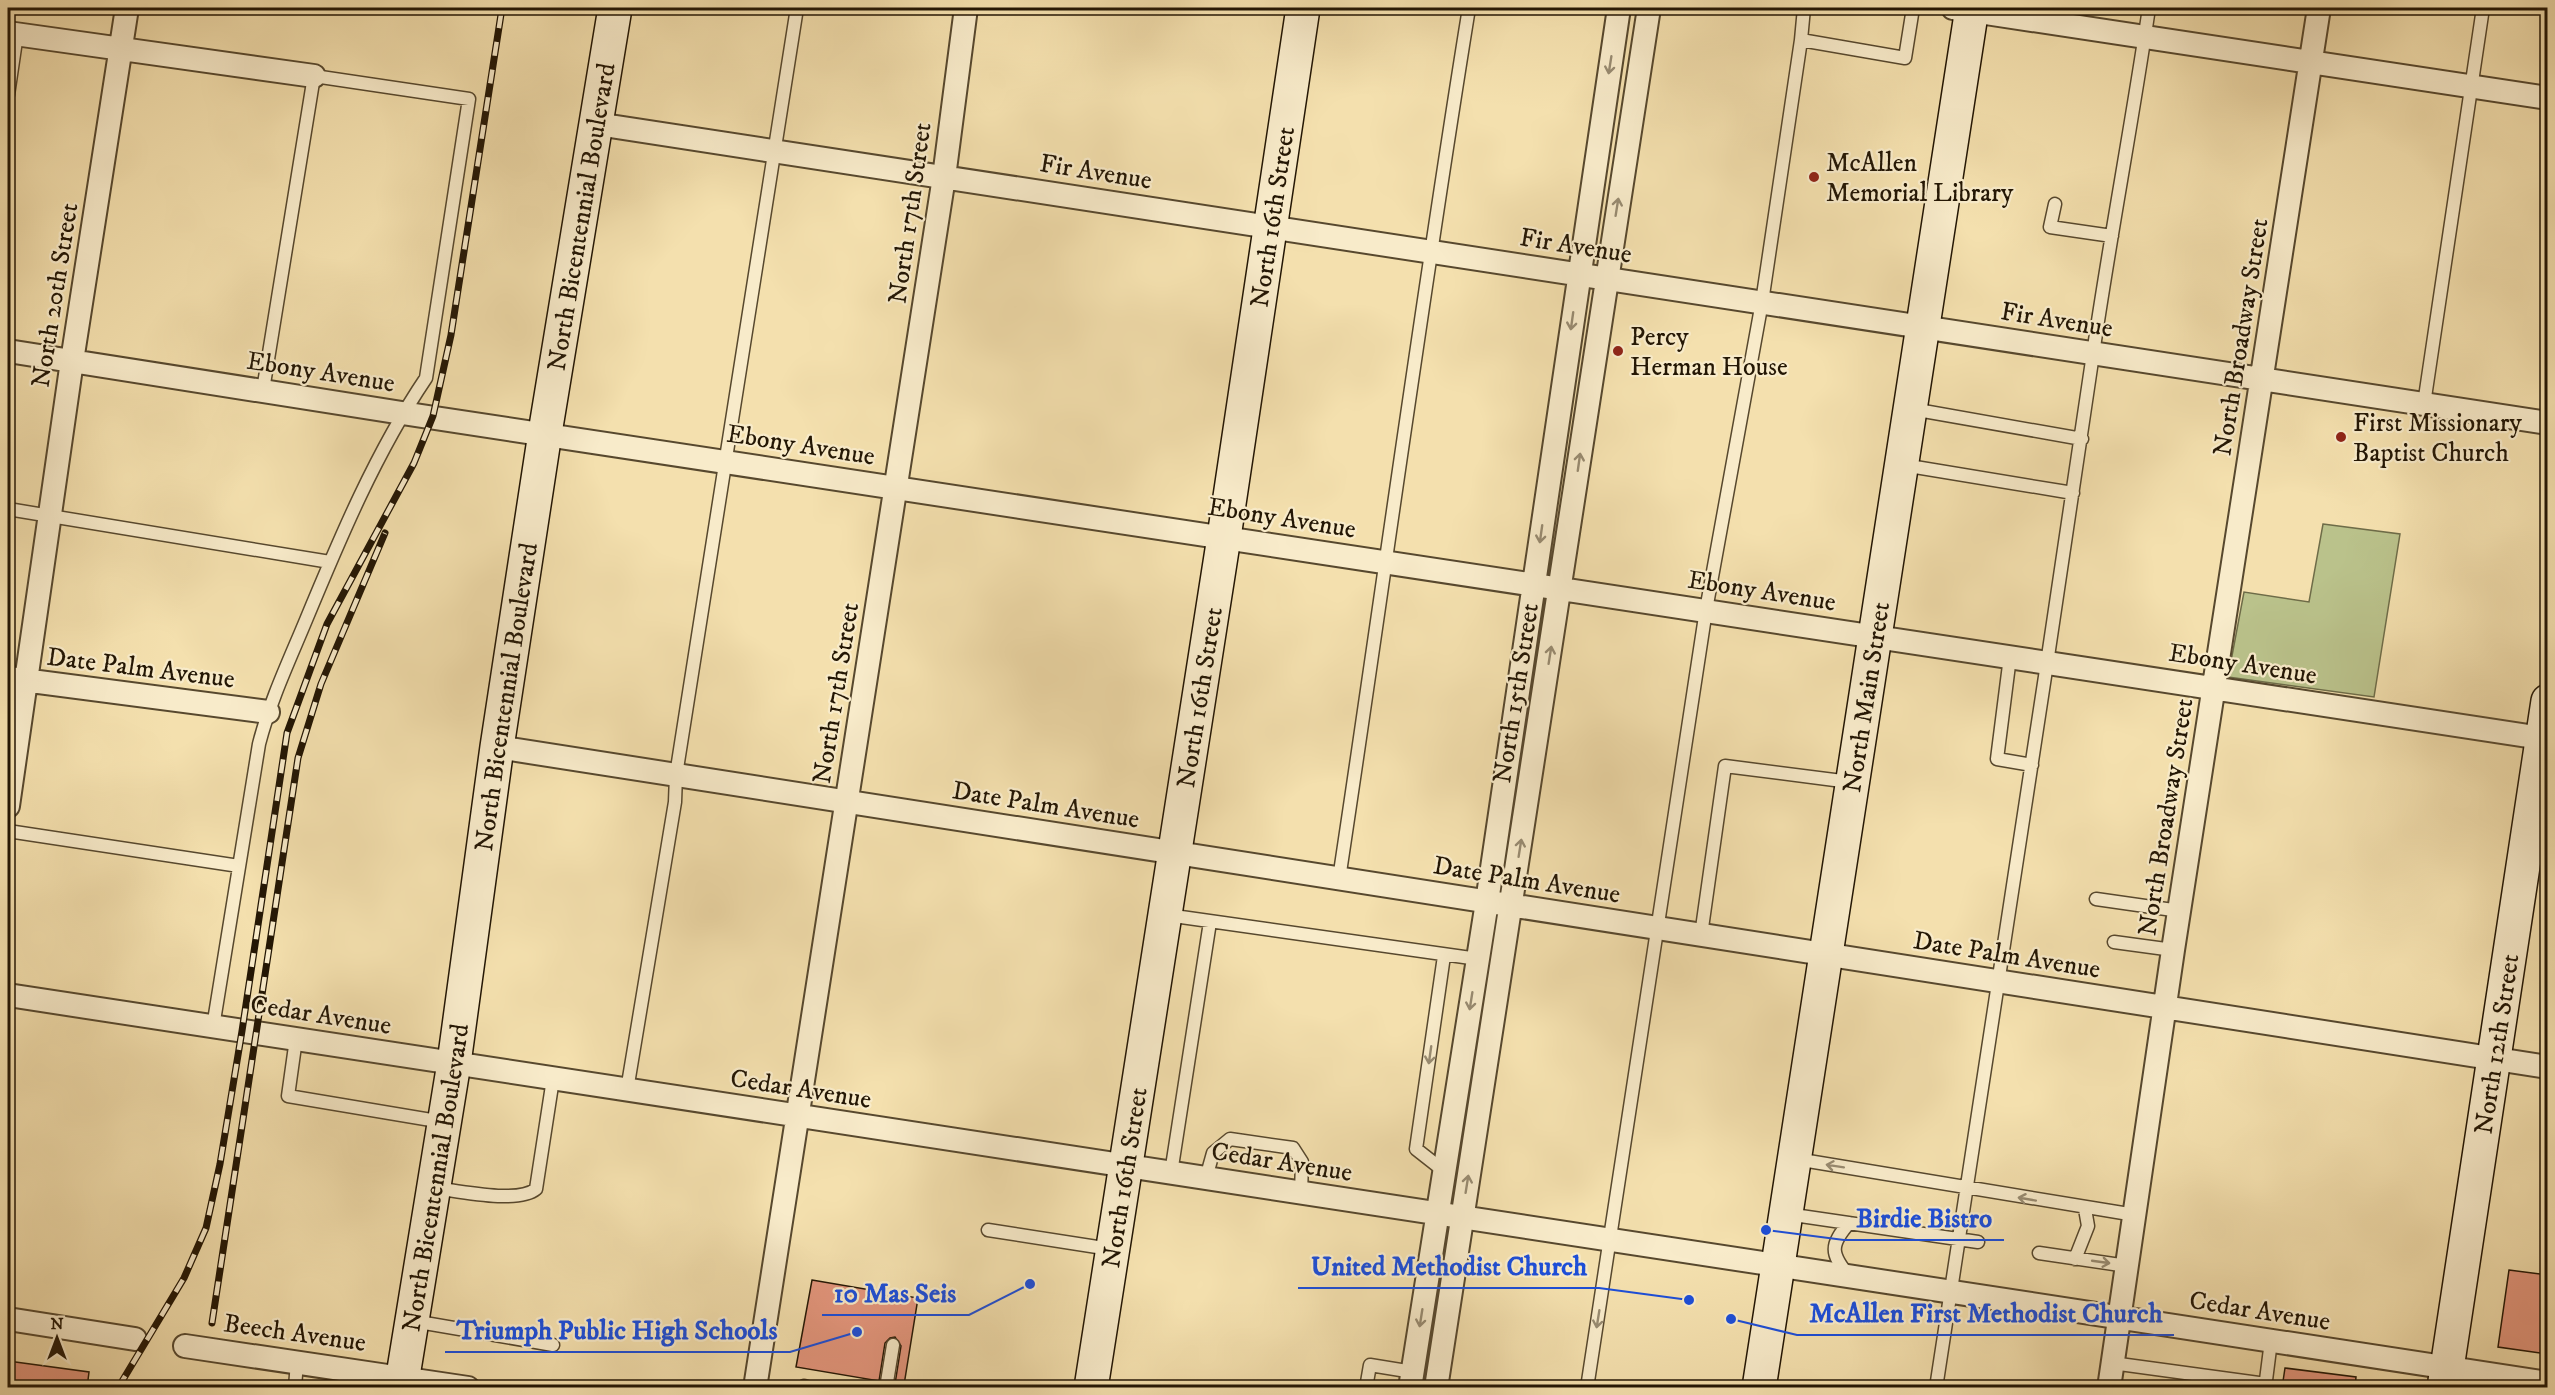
<svg xmlns="http://www.w3.org/2000/svg" width="2555" height="1395" font-family="'IM FELL DW Pica',serif">
<style>
.green{fill:#bac28b;stroke:#6e6c48;stroke-width:1.5}
.building{fill:#e4967d;stroke:#231604;stroke-width:1.5}
.lines{fill:none;stroke-linecap:round;stroke-linejoin:round}
.lane-casing{stroke:#57482e;stroke-width:15}
.street-casing{stroke:#57482e;stroke-width:26}
.secondary-casing{stroke:#231604;stroke-width:36}
.lane{stroke:#f8ebca;stroke-width:12}
.street{stroke:#f8ebca;stroke-width:22}
.secondary{stroke:#f8ebca;stroke-width:33}
.rail-casing{stroke:#231604;stroke-width:7}
.rail{stroke:#f8ebca;stroke-width:4.5;stroke-dasharray:14;stroke-linecap:butt}
.oneway{stroke:#988b71}
.poi-dot{fill:#8f2418;stroke:#f8ebca;stroke-width:2}
.labels{text-anchor:middle;stroke-width:4.5;stroke-linejoin:round;paint-order:stroke}
.poi-label{font-size:26px;fill:#231604;stroke:#f8ebca;text-anchor:start}
.street-label{font-size:26px;fill:#231604;stroke:#f8ebca}
.leader{fill:none;stroke:#1d4ed8;stroke-width:2}
.callout-dot{fill:#1d4ed8;stroke:#f8ebca;stroke-width:2}
.callout-label{font-size:27px;text-anchor:middle;font-weight:bold;fill:#1d4ed8;stroke:#f8ebca;stroke-width:4.5;stroke-linejoin:round;paint-order:stroke}
</style>
<rect width="100%" height="100%" fill="#f4e0ae"/>
<filter id="stains"><feTurbulence type="fractalNoise" baseFrequency=".00333" numOctaves="4"/><feColorMatrix values="0 0 0 0 .2 0 0 0 0 .09 0 0 0 0 .02 0 0 0 .5 -.17"/></filter>
<radialGradient id="worn" r=".72"><stop offset=".6" stop-color="#630" stop-opacity="0"/><stop offset="1" stop-color="#630" stop-opacity=".3"/></radialGradient>
<path class="green" d="M 2323,524 L 2400,534 L 2374,697 L 2228,677 L 2244,592 L 2309,602 Z"/>
<path class="building" d="M 2509,1270 L 2547,1275 L 2547,1354 L 2498,1347 Z
M 812,1280 L 918,1298 L 904,1385 L 895,1384 L 901,1346 L 895,1337 L 890,1338 L 885,1343 L 879,1381 L 796,1367 Z
M 8,1361 L 89,1372 L 87,1388 L 8,1388 Z
M 2285,1368 L 2356,1377 L 2355,1388 L 2282,1388 Z"/>
<g class="lines">
<g class="lane-casing">
<path id="lane" d="M 1801,40 L 1804,8
M 8,95 L 17,34
M 2055,204 L 2050,227 L 2112,236
M 2424,404 L 2483,8
M 1912,409 L 2082,439
M 1903,465 L 2073,493
M 8,509 L 330,562
M 2010,657 L 1997,759 L 2032,765
M 8,831 L 239,866
M 1339,879 C 1383,588 1422,297 1469,8
M 2096,899 L 2180,911
M 1167,915 L 1478,959
M 1701,935 L 1725,766 L 1850,782
M 2114,942 L 2173,950
M 1444,956 L 1416,1149 L 1444,1171
M 213,1027 L 259,744 C 270,701 289,661 306,620 C 340,538 376,452 426,378 L 469,99 L 314,76 L 263,390
M 296,1039 L 288,1096 L 443,1122
M 627,1090 L 675,802 L 676,775 L 797,8
M 1796,1159 L 2135,1215
M 1171,1173 L 1210,922
M 1206,1178 L 1213,1153 L 1230,1139 L 1293,1148 L 1302,1162 L 1301,1193
M 435,1188 C 459,1191 518,1204 536,1189 L 553,1079
M 1787,1214 L 1978,1242
M 988,1230 L 1110,1249
M 2039,1253 L 2127,1266
M 2075,1259 L 2088,1226 L 2085,1209
M 1849,1276 C 1830,1253 1830,1245 1849,1223
M 413,1321 L 553,1345
M 2112,1363 L 2266,1384
M 804,1386 L 811,1388
M 295,1388 L 297,1361
M 886,1388 L 893,1345
M 1366,1388 L 1370,1365 L 1413,1372
M 1587,1388 L 1706,610 L 1762,302 L 1801,40 L 1905,58 L 1913,8
M 1936,1388 C 1988,1043 2043,699 2093,354 C 2110,238 2132,123 2149,8
M 2265,1388 L 2271,1341"/>
</g>
<g class="street-casing">
<path id="street" d="M 1953,8 L 2548,98
M 8,33 L 314,76
M 597,124 L 2548,423
M 8,351 L 402,413 L 2548,739
M 8,678 L 268,712
M 497,747 L 2548,1067
M 8,806 L 72,361 L 127,8
M 8,995 L 2548,1383
M 8,1319 L 135,1339
M 185,1346 L 468,1388
M 755,1388 L 944,177 L 966,8
M 1410,1388 L 1487,902 L 1619,8
M 1436,1388 L 1649,8
M 2109,1388 L 2173,950 L 2319,8"/>
</g>
<g class="secondary-casing">
<g id="secondary">
<path id="s1" d="M 401,1388 L 454,1063 L 497,747 L 545,433 L 615,8"/>
<path id="s2" d="M 1091,1388 L 1224,537 L 1303,8"/>
<path id="s3" d="M 1759,1388 L 1972,8"/>
<path id="s4" d="M 2444,1388 L 2548,701"/>
</g>
</g>
<use href="#lane" class="lane"/>
<use href="#street" class="street"/>
<use href="#secondary" class="secondary"/>
<g class="rail-casing">
<path id="rail" d="M 212,1323 L 298,758 L 321,684 L 385,533
M 118,1388 L 184,1278 L 206,1228 L 220,1164 L 242,1031 L 287,733 L 327,624 L 414,463 L 433,416 L 451,335 L 502,8"/>
</g>
<use href="#rail" class="rail"/>
</g>
<defs><path id="oneway-shaft" d="M-6 0H5M1.5-3L5.5 0L1.5 3" fill="none" stroke-width="1.6" stroke-linecap="round" stroke-linejoin="round" transform="scale(1.5)"/></defs>
<g class="oneway">
<use href="#oneway-shaft" transform="translate(1610 65) rotate(99)"/>
<use href="#oneway-shaft" transform="translate(1617 207) rotate(-81)"/>
<use href="#oneway-shaft" transform="translate(1572 321) rotate(98)"/>
<use href="#oneway-shaft" transform="translate(1579 462) rotate(-82)"/>
<use href="#oneway-shaft" transform="translate(1541 534) rotate(98)"/>
<use href="#oneway-shaft" transform="translate(1550 655) rotate(-81)"/>
<use href="#oneway-shaft" transform="translate(1520 848) rotate(-81)"/>
<use href="#oneway-shaft" transform="translate(1471 1001) rotate(99)"/>
<use href="#oneway-shaft" transform="translate(1430 1055) rotate(98)"/>
<use href="#oneway-shaft" transform="translate(1835 1166) rotate(-171)"/>
<use href="#oneway-shaft" transform="translate(1467 1184) rotate(-81)"/>
<use href="#oneway-shaft" transform="translate(2027 1199) rotate(-170)"/>
<use href="#oneway-shaft" transform="translate(2101 1262) rotate(8)"/>
<use href="#oneway-shaft" transform="translate(1421 1318) rotate(99)"/>
<use href="#oneway-shaft" transform="translate(1598 1319) rotate(99)"/>
</g>
<g class="poi-dot">
<circle cx="1814" cy="177" r="6"/>
<circle cx="1618" cy="351" r="6"/>
<circle cx="2341" cy="437" r="6"/>
</g>
<g class="labels">
<g class="poi-label">
<text x="1826" y="171">McAllen<tspan x="1826" dy="30">Memorial Library</tspan></text>
<text x="1630" y="345">Percy<tspan x="1630" dy="30">Herman House</tspan></text>
<text x="2353" y="431">First Missionary<tspan x="2353" dy="30">Baptist Church</tspan></text>
</g>
<g class="street-label">
<text transform="translate(1096 171) rotate(9)" y="9">Fir Avenue</text>
<text transform="translate(909 213) rotate(-82)" y="9">North 17th Street</text>
<text dy="9" stroke="none"><textPath href="#s1" startOffset="1185">North Bicentennial Boulevard</textPath></text>
<text dy="9" stroke="none"><textPath href="#s2" startOffset="1185">North 16th Street</textPath></text>
<text transform="translate(1576 245) rotate(9)" y="9">Fir Avenue</text>
<text transform="translate(54 295) rotate(-81)" y="9">North 20th Street</text>
<text transform="translate(2057 319) rotate(9)" y="9">Fir Avenue</text>
<text transform="translate(2240 337) rotate(-81)" y="9">North Broadway Street</text>
<text transform="translate(321 371) rotate(9)" y="9">Ebony Avenue</text>
<text transform="translate(801 444) rotate(9)" y="9">Ebony Avenue</text>
<text transform="translate(1282 517) rotate(9)" y="9">Ebony Avenue</text>
<text transform="translate(1762 590) rotate(9)" y="9">Ebony Avenue</text>
<text transform="translate(2243 663) rotate(9)" y="9">Ebony Avenue</text>
<text transform="translate(141 667) rotate(7)" y="9">Date Palm Avenue</text>
<text transform="translate(835 693) rotate(-81)" y="9">North 17th Street</text>
<text transform="translate(1515 693) rotate(-81)" y="9">North 15th Street</text>
<text dy="9" stroke="none"><textPath href="#s1" startOffset="699">North Bicentennial Boulevard</textPath></text>
<text dy="9" stroke="none"><textPath href="#s3" startOffset="699">North Main Street</textPath></text>
<text dy="9" stroke="none"><textPath href="#s2" startOffset="699">North 16th Street</textPath></text>
<text transform="translate(1046 804) rotate(9)" y="9">Date Palm Avenue</text>
<text transform="translate(2165 817) rotate(-81)" y="9">North Broadway Street</text>
<text transform="translate(1527 879) rotate(9)" y="9">Date Palm Avenue</text>
<text transform="translate(2007 954) rotate(9)" y="9">Date Palm Avenue</text>
<text transform="translate(321 1014) rotate(9)" y="9">Cedar Avenue</text>
<text dy="9" stroke="none"><textPath href="#s4" startOffset="348">North 12th Street</textPath></text>
<text transform="translate(801 1088) rotate(9)" y="9">Cedar Avenue</text>
<text transform="translate(1282 1161) rotate(9)" y="9">Cedar Avenue</text>
<text dy="9" stroke="none"><textPath href="#s1" startOffset="213">North Bicentennial Boulevard</textPath></text>
<text dy="9" stroke="none"><textPath href="#s2" startOffset="213">North 16th Street</textPath></text>
<text transform="translate(2260 1310) rotate(9)" y="9">Cedar Avenue</text>
<text transform="translate(295 1332) rotate(8)" y="9">Beech Avenue</text>
</g>
</g>
<path class="leader" d="M1766 1230L1844 1240H2004M1689 1300L1599 1288H1298M1030 1284L969 1315H822M1731 1319L1797 1335H2174M857 1332L790 1352H445"/>
<g class="callout-dot">
<circle cx="1766" cy="1230" r="6"/>
<circle cx="1689" cy="1300" r="6"/>
<circle cx="1030" cy="1284" r="6"/>
<circle cx="1731" cy="1319" r="6"/>
<circle cx="857" cy="1332" r="6"/>
</g>
<g class="callout-label">
<text x="1924" y="1227">Birdie Bistro</text>
<text x="1449" y="1275">United Methodist Church</text>
<text x="895" y="1302">10 Mas Seis</text>
<text x="1986" y="1322">McAllen First Methodist Church</text>
<text x="617" y="1339">Triumph Public High Schools</text>
</g>
<rect width="2555" height="1395" fill="none" stroke="#f4e0ae" stroke-width="30"/>
<rect x="9" y="9" width="2537" height="1377" fill="none" stroke="#231604" stroke-width="3"/>
<rect x="15" y="15" width="2525" height="1365" fill="none" stroke="#231604" stroke-width="1.5"/>
<g transform="translate(57 1338)" stroke="#f8ebca" stroke-width="4.5" paint-order="stroke">
<path d="M0-4.5L10 22L0 15L-10 22Z" fill="#231604"/>
<text y="-9" font-size="16" font-weight="bold" text-anchor="middle" fill="#231604">N</text>
</g>
<rect width="100%" height="100%" filter="url(#stains)"/>
<rect width="100%" height="100%" fill="url(#worn)"/>
</svg>
